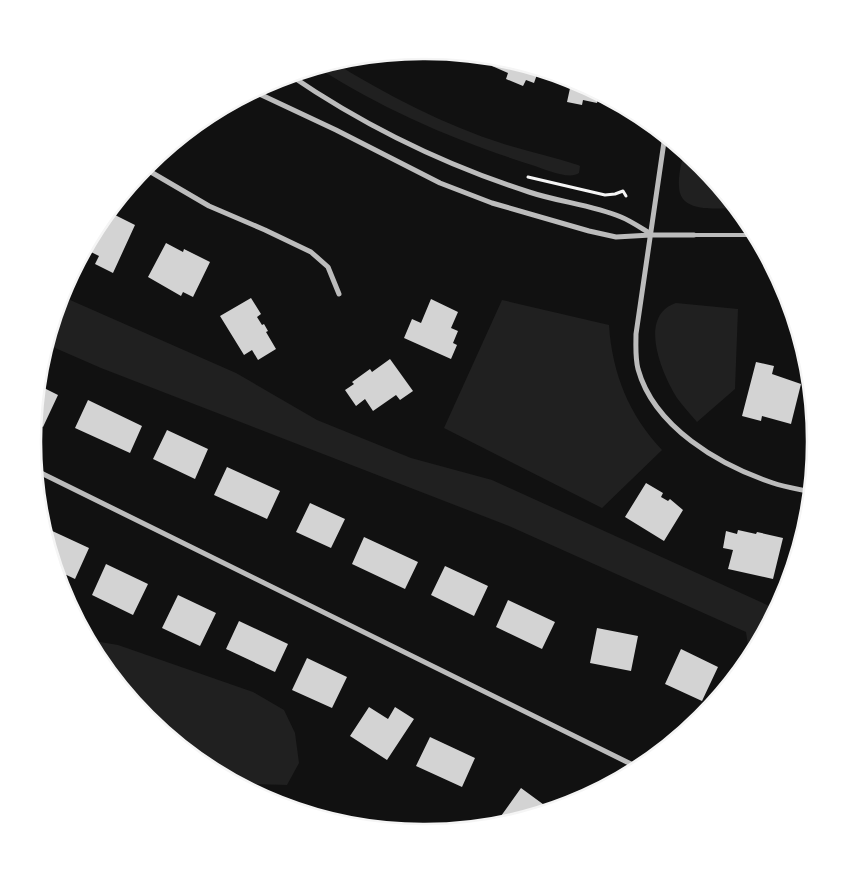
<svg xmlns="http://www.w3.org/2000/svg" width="848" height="883" font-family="Commissioner,sans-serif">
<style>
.green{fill:#202020}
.building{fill:#d3d3d3}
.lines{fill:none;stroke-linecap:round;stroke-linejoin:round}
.path{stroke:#f5f5f5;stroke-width:3}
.service{stroke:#bcbcbc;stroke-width:4}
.minor{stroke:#bcbcbc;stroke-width:5}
.rim{fill:none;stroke:#f5f5f5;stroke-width:2.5}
</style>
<rect width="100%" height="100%" fill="#111"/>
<path class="green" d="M 333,62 C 387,95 444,125 504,144 C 529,152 554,157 578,165 L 580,166 L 579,173 C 570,180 546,170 535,166 C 459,142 385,111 317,67 Z
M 684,151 L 701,165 L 736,208 C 717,208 679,214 679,186 C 678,175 682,162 684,151 Z
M 61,296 L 236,373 L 317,420 L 411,458 L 492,480 L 776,609 L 750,659 L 746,632 L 509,526 L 101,368 L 46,344 Z
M 502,300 L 609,325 C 612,373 629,415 662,450 L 602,508 L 444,428 Z
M 676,303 L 738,309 L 735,389 L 697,422 C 690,414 683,406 677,398 C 662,374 637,316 676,303 Z
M 88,640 L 118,645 L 253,692 L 284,710 L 295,733 L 299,763 L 287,785 L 253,784 L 204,765 L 147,718 L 98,659 Z"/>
<path class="building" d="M 441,52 L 461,54 L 458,61 Z
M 495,57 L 539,69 L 534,83 L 526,80 L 523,86 L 506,79 L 508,73 L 492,66 Z
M 572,79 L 604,96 L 599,95 L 597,103 L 583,100 L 582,105 L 567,102 Z
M 111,213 L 135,225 L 113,273 L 95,264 L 99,256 L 85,249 L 99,224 L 107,214 L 110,216 Z
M 166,243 L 183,252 L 184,249 L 210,262 L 193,297 L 183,292 L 181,296 L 148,277 Z
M 251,298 L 261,314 L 257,317 L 262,325 L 264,324 L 268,331 L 266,332 L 276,349 L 258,360 L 252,350 L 244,355 L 220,316 Z
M 431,299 L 458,312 L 451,328 L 458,331 L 453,343 L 457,345 L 451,359 L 404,338 L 412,319 L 421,323 Z
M 390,359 L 413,391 L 400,400 L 396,395 L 373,411 L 365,399 L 356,406 L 345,390 L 354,384 L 352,382 L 370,369 L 372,372 Z
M 756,362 L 774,366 L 772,374 L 801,384 L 791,424 L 762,416 L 761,421 L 742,416 Z
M 38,385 L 58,395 L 43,427 L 34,423 Z
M 88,400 L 142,426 L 130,453 L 75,428 Z
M 167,430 L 208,449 L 195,479 L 153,459 Z
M 227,467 L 280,491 L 267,519 L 214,495 Z
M 646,483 L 663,493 L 661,497 L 668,501 L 670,499 L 683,510 L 664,541 L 625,517 Z
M 310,503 L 345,519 L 331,548 L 296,532 Z
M 48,529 L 89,548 L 75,579 L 56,570 L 45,535 Z
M 738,530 L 756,534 L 757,532 L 783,538 L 773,579 L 728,569 L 733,550 L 723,548 L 726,531 L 737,534 Z
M 364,537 L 418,562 L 405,589 L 352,564 Z
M 106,564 L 148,584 L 133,615 L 92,595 Z
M 445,566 L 488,586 L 474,616 L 431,595 Z
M 178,595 L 216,613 L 200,646 L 162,628 Z
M 508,600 L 555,622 L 542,649 L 496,627 Z
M 239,621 L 288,644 L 275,672 L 226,649 Z
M 597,628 L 638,636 L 631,671 L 590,663 Z
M 681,649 L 718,667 L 702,701 L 665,684 Z
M 307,658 L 347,677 L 332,708 L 292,690 Z
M 369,707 L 388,719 L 395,707 L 414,719 L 387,760 L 350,736 Z
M 430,737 L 475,758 L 462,787 L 416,766 Z
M 521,788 L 551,810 L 509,823 L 501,816 Z"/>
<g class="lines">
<path class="path" d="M 528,177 L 605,195 L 615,194 L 623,191 L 626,196"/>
<path class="service" d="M 694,235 L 756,235"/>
<path class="minor" d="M 290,75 C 363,125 445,165 529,192 C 559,202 592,205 621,217 C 631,221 641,228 651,234
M 253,91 L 336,130 L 440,183 L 492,203 L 589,231 L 616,237 L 651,235 L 694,235
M 665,135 L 636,334 C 636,346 635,357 638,369 C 654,427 719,465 773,483 C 785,487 798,489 811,492
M 144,168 L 209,206 L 265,230 L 311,252 L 328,267 L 339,294
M 35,470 L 631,764"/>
</g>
<path d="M0 0H848V883H0ZM423 59H425A382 382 0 0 1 807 441V442A382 382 0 0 1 425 824H423A382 382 0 0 1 41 442V441A382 382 0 0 1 423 59Z" fill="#fff" fill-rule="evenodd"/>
<path class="rim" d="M423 59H425A382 382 0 0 1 807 441V442A382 382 0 0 1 425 824H423A382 382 0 0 1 41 442V441A382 382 0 0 1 423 59Z"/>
</svg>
